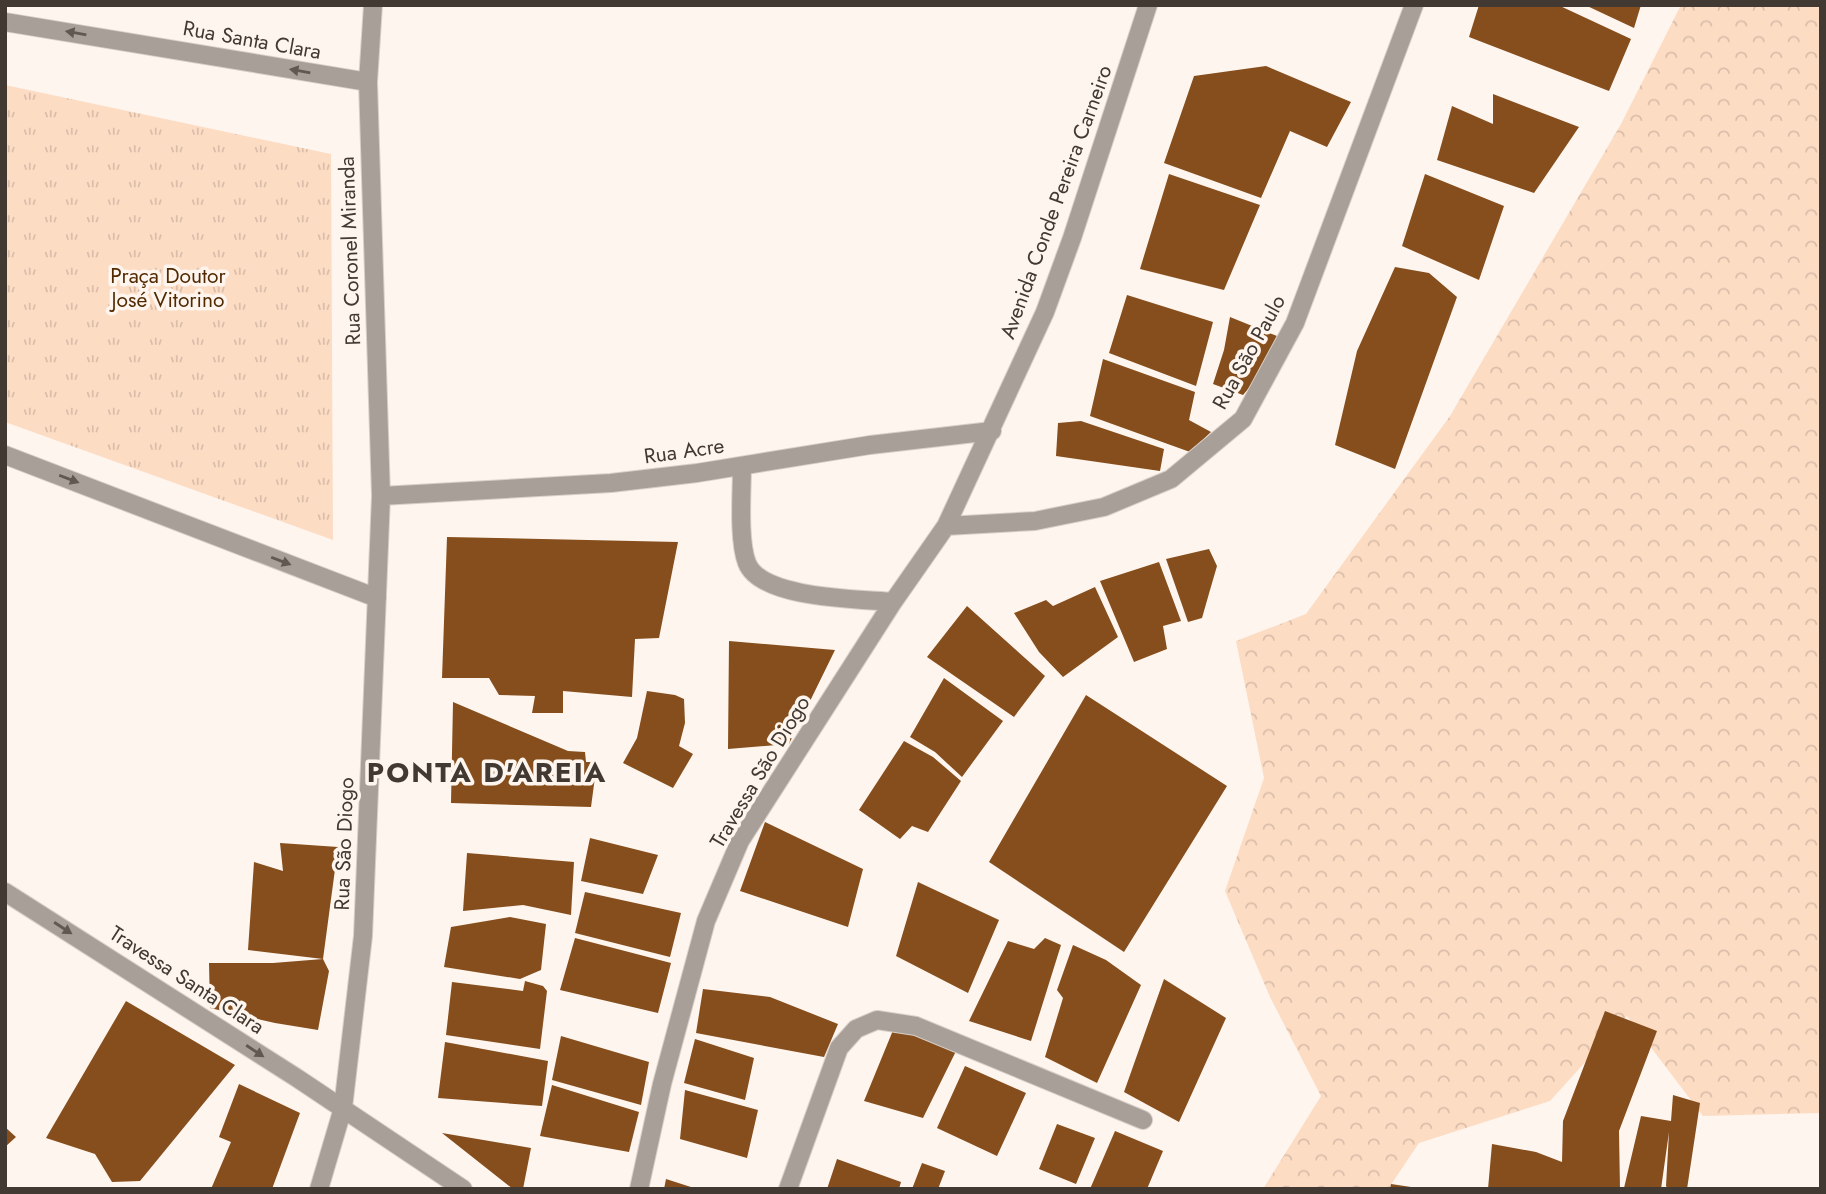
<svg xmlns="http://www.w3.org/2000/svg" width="1826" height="1194" font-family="Jost,sans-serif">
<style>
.forest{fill:url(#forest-crowns)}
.park{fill:url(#park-tufts)}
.building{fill:#864e1c}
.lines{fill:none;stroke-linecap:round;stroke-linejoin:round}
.minor-casing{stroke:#d8cfc8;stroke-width:20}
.minor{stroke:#a89f98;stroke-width:18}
.oneway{fill:#615851}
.labels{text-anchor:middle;stroke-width:7;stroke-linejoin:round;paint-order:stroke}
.street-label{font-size:21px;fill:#423932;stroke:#fef5ee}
.park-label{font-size:21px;fill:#522a02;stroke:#fef5ee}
.district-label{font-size:28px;font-weight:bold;letter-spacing:2px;fill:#423932;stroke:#fef5ee}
</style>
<defs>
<pattern id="forest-crowns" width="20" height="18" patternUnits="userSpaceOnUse" patternTransform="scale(1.75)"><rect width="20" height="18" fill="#fddcc4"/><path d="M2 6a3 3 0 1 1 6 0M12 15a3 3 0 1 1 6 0" fill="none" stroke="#dabea9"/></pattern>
<pattern id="park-tufts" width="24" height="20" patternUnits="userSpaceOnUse" patternTransform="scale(1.75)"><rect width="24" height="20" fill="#fddcc4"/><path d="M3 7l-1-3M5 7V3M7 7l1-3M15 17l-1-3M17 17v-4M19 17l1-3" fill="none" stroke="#dabea9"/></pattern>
</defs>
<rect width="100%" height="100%" fill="#fef5ee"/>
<path class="forest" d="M 1681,5 L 1821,5 L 1821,1113 L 1703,1116 L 1627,1016 L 1550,1101 L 1419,1143 L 1388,1189 L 1263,1189 L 1321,1096 L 1270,997 L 1225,891 L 1264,778 L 1236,641 L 1306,614 L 1450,416 L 1621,124 Z"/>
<path class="park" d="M 5,85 L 331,154 L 333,540 L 5,422 Z"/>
<path class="building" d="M 1479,5 L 1558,5 L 1631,39 L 1609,91 L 1469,37 Z
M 1585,5 L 1641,5 L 1634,28 Z
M 1266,66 L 1351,102 L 1327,147 L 1290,131 L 1261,198 L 1164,163 L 1194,76 Z
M 1493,94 L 1579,127 L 1534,193 L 1437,160 L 1452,106 L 1493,124 Z
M 1169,174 L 1260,205 L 1224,290 L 1140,269 Z
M 1425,174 L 1504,206 L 1479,280 L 1402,246 Z
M 1395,267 L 1429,273 L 1457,297 L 1395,469 L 1335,445 L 1357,351 Z
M 1127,295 L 1213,322 L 1196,386 L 1109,353 Z
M 1230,317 L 1277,336 L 1265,369 L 1243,395 L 1213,384 L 1224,350 Z
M 1103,359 L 1195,392 L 1189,420 L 1211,432 L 1190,452 L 1090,416 Z
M 1081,421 L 1164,449 L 1160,471 L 1056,456 L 1058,423 Z
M 447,537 L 678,542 L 659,638 L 635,639 L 632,697 L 563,691 L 563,713 L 532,713 L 535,696 L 499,695 L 489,678 L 442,678 Z
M 1209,549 L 1217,566 L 1210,590 L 1202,618 L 1188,622 L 1166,559 Z
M 1159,562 L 1181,621 L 1163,626 L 1167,649 L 1134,662 L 1100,581 Z
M 1095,587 L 1118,637 L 1063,677 L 1039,652 L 1014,613 L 1046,600 L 1053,606 Z
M 967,606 L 1045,676 L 1014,717 L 927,657 Z
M 729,641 L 835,650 L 789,744 L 728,749 Z
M 944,678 L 1003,721 L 962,777 L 935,752 L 910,737 Z
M 647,691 L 675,695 L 684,699 L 685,723 L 679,746 L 693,754 L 673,788 L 623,763 L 637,738 Z
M 1086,695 L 1227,786 L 1124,952 L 989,862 Z
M 453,702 L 568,751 L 585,752 L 586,762 L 597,762 L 591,807 L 451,803 Z
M 904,741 L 933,757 L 961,781 L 928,832 L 912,826 L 900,839 L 859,810 Z
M 765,822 L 863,869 L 848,927 L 740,891 Z
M 590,838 L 658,855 L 643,894 L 581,881 Z
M 280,843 L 338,847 L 323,959 L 329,971 L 318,1030 L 275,1023 L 210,1008 L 209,963 L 273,963 L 323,959 L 248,950 L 254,862 L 283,871 Z
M 467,853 L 574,862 L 571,915 L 523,905 L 463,911 Z
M 918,882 L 999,920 L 968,993 L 896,956 Z
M 585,892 L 681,913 L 670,957 L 575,933 Z
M 510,917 L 546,924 L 541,970 L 520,979 L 444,967 L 451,927 Z
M 575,938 L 671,963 L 658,1013 L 560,990 Z
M 1045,938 L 1061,945 L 1031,1041 L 969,1021 L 1008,941 L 1034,949 Z
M 1073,945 L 1106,960 L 1141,985 L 1097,1083 L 1045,1057 L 1063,998 L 1057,990 Z
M 1164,979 L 1226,1018 L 1179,1122 L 1124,1092 Z
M 525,981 L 543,986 L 547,991 L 540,1049 L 446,1035 L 452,982 L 523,991 Z
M 703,989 L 770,997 L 838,1024 L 824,1057 L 696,1033 Z
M 126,1001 L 235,1065 L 140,1181 L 112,1182 L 95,1154 L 46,1138 Z
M 1605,1011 L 1657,1031 L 1619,1131 L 1620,1189 L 1488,1189 L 1492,1144 L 1536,1152 L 1562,1162 L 1563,1121 Z
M 896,1023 L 960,1043 L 923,1118 L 864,1101 Z
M 561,1036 L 649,1062 L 641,1105 L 552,1080 Z
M 695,1039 L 754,1058 L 745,1100 L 684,1083 Z
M 445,1042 L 548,1061 L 542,1106 L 438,1098 Z
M 965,1066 L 1026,1093 L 997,1156 L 937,1128 Z
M 239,1084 L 300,1113 L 272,1189 L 211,1189 L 231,1142 L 219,1137 Z
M 552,1085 L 639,1112 L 629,1152 L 540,1136 Z
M 685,1090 L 758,1110 L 747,1158 L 680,1139 Z
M 1673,1095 L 1700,1103 L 1687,1189 L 1668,1189 L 1666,1186 L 1669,1132 L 1661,1189 L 1624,1188 L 1641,1116 L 1671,1121 Z
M 1057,1124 L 1095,1138 L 1076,1184 L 1039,1169 Z
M 5,1127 L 16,1137 L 5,1147 Z
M 1115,1131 L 1163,1151 L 1147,1189 L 1090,1189 Z
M 442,1133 L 531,1148 L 523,1189 L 513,1189 Z
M 837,1159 L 901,1182 L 899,1189 L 827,1189 Z
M 922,1163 L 945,1171 L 938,1189 L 912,1189 Z
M 666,1179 L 694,1188 L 694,1189 L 664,1189 Z
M 1391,1184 L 1411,1187 L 1410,1189 L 1390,1189 Z"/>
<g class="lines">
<g class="minor-casing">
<path id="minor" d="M 5,22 L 368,82
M 5,455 L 377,598
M 742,466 C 742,491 738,540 747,563 C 761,599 859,599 893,602
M 381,496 L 611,483 L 697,473 L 870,445 L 992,431
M 946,526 L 1035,521 L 1104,507 L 1171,479 L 1243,419 L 1295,323 L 1414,5
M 5,892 L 297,1078 L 463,1189
M 319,1189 L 343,1108 L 363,936 L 381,496 L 368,82 L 373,5
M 639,1189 L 662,1084 L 706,921 L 740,841 L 893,602 L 946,526 L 1045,312 L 1072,238 L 1148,5
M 788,1189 L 839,1048 L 856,1029 L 877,1020 L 916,1026 L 1143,1120"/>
</g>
<use href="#minor" class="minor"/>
</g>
<defs><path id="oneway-solid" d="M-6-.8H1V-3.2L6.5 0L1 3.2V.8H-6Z" transform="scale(1.75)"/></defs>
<g class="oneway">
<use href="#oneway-solid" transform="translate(76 33) rotate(-170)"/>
<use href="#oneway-solid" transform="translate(300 71) rotate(-170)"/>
<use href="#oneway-solid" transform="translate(69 479) rotate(21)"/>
<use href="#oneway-solid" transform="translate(281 561) rotate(21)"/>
<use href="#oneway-solid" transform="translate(63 928) rotate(33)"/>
<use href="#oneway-solid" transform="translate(255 1051) rotate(33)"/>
</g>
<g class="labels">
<g class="street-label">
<text transform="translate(252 40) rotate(10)" y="7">Rua Santa Clara</text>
<text transform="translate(1056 202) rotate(-70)" y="7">Avenida Conde Pereira Carneiro</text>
<text transform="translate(350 251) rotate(-92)" y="7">Rua Coronel Miranda</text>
<text transform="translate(1249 352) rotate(-61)" y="7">Rua São Paulo</text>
<text transform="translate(684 451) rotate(-8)" y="7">Rua Acre</text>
<text transform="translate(760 772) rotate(-59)" y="7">Travessa São Diogo</text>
<text transform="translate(344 844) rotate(-88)" y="7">Rua São Diogo</text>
<text transform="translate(187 980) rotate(33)" y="7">Travessa Santa Clara</text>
</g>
<g class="park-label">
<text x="168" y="283">Praça Doutor<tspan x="168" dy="24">José Vitorino</tspan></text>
</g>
<g class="district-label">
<text x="487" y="782">PONTA D'AREIA</text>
</g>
</g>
<rect width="1826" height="1194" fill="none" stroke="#423932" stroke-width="14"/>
</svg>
